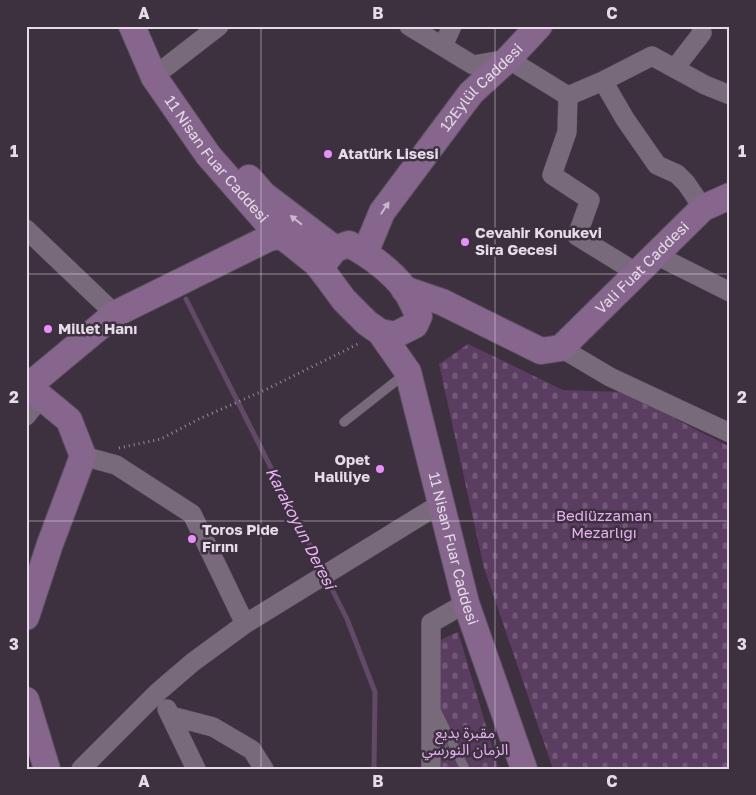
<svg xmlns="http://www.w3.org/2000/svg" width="756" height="795" font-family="'Golos Text','Noto Sans Arabic',sans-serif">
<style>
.cemetery{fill:url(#cemetery-stones)}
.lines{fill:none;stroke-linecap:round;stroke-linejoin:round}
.stream{stroke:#624967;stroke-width:5}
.lane-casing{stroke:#594f5c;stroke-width:10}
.street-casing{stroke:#594f5c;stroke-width:20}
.secondary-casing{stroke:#594f5c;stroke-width:28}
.path{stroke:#968b98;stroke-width:3;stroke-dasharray:1 4;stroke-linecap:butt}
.lane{stroke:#786a7b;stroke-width:9}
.street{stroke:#786a7b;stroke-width:19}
.secondary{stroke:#87668e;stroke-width:26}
.oneway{fill:#c8b9cc}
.grid{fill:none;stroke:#e4dce6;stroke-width:1;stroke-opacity:0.55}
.poi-dot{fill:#ea8dfd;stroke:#3d303f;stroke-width:2}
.labels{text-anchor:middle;stroke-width:5;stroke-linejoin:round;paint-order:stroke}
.street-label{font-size:15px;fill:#e4dce6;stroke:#3d303f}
.poi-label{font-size:15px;font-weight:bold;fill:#e4dce6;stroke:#3d303f;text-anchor:start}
.park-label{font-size:15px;fill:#e9b1f5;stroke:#3d303f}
.water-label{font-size:16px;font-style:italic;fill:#ebb3f7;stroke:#3d303f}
.neatline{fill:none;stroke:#e4dce6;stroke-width:2}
.grid-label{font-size:16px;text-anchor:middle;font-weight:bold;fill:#e4dce6}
</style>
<defs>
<pattern id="cemetery-stones" width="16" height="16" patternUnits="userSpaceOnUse" patternTransform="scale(1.25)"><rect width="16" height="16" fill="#5a3d60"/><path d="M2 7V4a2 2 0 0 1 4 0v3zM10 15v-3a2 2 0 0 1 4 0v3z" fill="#725877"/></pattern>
</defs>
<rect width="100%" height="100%" fill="#3d303f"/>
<path class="cemetery" d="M 468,344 L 563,390 L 623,392 L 730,447 L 730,769 L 553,769 L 484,568 L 439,364 Z
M 458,632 L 499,769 L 441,769 L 438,641 Z"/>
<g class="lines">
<path class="stream" d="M 186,299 L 347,619 L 375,692 L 374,769"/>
<g class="lane-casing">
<path id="lane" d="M 344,422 L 405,374
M 436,710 L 465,769"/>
</g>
<g class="street-casing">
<path id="street" d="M 409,26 L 473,65 L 508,59 L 568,96 L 603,81 L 652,56 L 705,85 L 730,95
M 443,46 L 452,26
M 166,67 L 219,26
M 675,68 L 702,33 L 701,26
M 603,81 L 625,119 L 657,165 L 677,174 L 686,183 L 703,208
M 568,96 L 567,132 L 552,175 L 590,200 L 577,236 L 637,273
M 26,229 L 115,314
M 656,255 L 730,292
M 561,348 L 610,377 L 730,433
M 26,416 L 41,397
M 83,456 L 116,465 L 192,514 L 245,624
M 167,709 L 196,769
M 171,716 L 213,727 L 252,750 L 264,769
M 81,769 L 158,692 L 193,662 L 245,624 L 440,504
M 431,769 L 431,623 L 466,603"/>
</g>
<g class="secondary-casing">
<g id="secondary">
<path id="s1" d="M 132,26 L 154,77 L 208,155 L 272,228 L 316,263 L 324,273"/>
<path d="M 249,178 L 264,195 L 335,249"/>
<path d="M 349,244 C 369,255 391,271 404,288 C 410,296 414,307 419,316 L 415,325 L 395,335 L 380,332 L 367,323 L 344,300 L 324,273 L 324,263 L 335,249 Z"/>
<path id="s2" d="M 365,253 L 382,212 L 471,93 L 508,59 L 539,26"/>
<path id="s3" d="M 404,289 L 442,302 L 541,351 L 561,348 L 703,208 L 730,196"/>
<path id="s4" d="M 380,332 L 408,372 L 466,603 L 524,769"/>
<path d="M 26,388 L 115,314 L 269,238 L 281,236"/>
<path d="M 26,617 L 50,544 L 83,456 L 69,420 L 29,387"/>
<path d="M 26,700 L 47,769"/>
</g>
</g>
<path class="path" d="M 119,448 L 161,439 L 199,419 L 265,390 L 360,343"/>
<use href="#lane" class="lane"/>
<use href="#street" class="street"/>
<use href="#secondary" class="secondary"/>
</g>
<defs><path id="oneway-solid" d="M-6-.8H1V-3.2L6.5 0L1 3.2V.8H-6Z" transform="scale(1.25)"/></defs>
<g class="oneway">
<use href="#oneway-solid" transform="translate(385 208) rotate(-56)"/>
<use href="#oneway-solid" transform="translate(296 220) rotate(-142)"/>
</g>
<path class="grid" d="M 261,26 L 261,769M 495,26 L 495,769M 26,274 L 730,274M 26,521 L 730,521"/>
<g class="poi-dot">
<circle cx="328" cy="154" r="5"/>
<circle cx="465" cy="242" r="5"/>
<circle cx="48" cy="329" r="5"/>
<circle cx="380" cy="469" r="5"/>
<circle cx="192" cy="539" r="5"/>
</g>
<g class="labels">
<g class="street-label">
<text dy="5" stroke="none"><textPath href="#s2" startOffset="204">12Eylül Caddesi</textPath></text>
<text dy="5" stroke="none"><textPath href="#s1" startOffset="159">11 Nisan Fuar Caddesi</textPath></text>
<text dy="5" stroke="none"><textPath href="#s3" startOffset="285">Vali Fuat Caddesi</textPath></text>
<text dy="5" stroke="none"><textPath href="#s4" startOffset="231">11 Nisan Fuar Caddesi</textPath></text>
</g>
<g class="poi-label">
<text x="338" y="159">Atatürk Lisesi</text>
<text x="475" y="238">Cevahir Konukevi<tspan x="475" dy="17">Sira Gecesi</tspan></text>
<text x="58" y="334">Millet Hanı</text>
<text x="370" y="465" text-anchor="end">Opet<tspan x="370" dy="17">Haliliye</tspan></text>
<text x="202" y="535">Toros Pide<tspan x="202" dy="17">Fırını</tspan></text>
</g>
<g class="park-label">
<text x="604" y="521">Bediüzzaman<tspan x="604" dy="17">Mezarlığı</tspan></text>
<text x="465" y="738">مقبرة بديع<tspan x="465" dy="17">الزمان النورسي</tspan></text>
</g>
<g class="water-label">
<text transform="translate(301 528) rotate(63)" y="6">Karakoyun Deresi</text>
</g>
</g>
<rect width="756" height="795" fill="none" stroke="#3d303f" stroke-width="55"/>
<rect x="28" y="28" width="700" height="740" class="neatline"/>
<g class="grid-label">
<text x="144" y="19">A</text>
<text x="378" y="19">B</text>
<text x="612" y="19">C</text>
<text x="14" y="157">1</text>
<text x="742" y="157">1</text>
<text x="14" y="403">2</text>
<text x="742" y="403">2</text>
<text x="14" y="650">3</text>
<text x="742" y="650">3</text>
<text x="144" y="787">A</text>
<text x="378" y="787">B</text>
<text x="612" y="787">C</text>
</g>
</svg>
